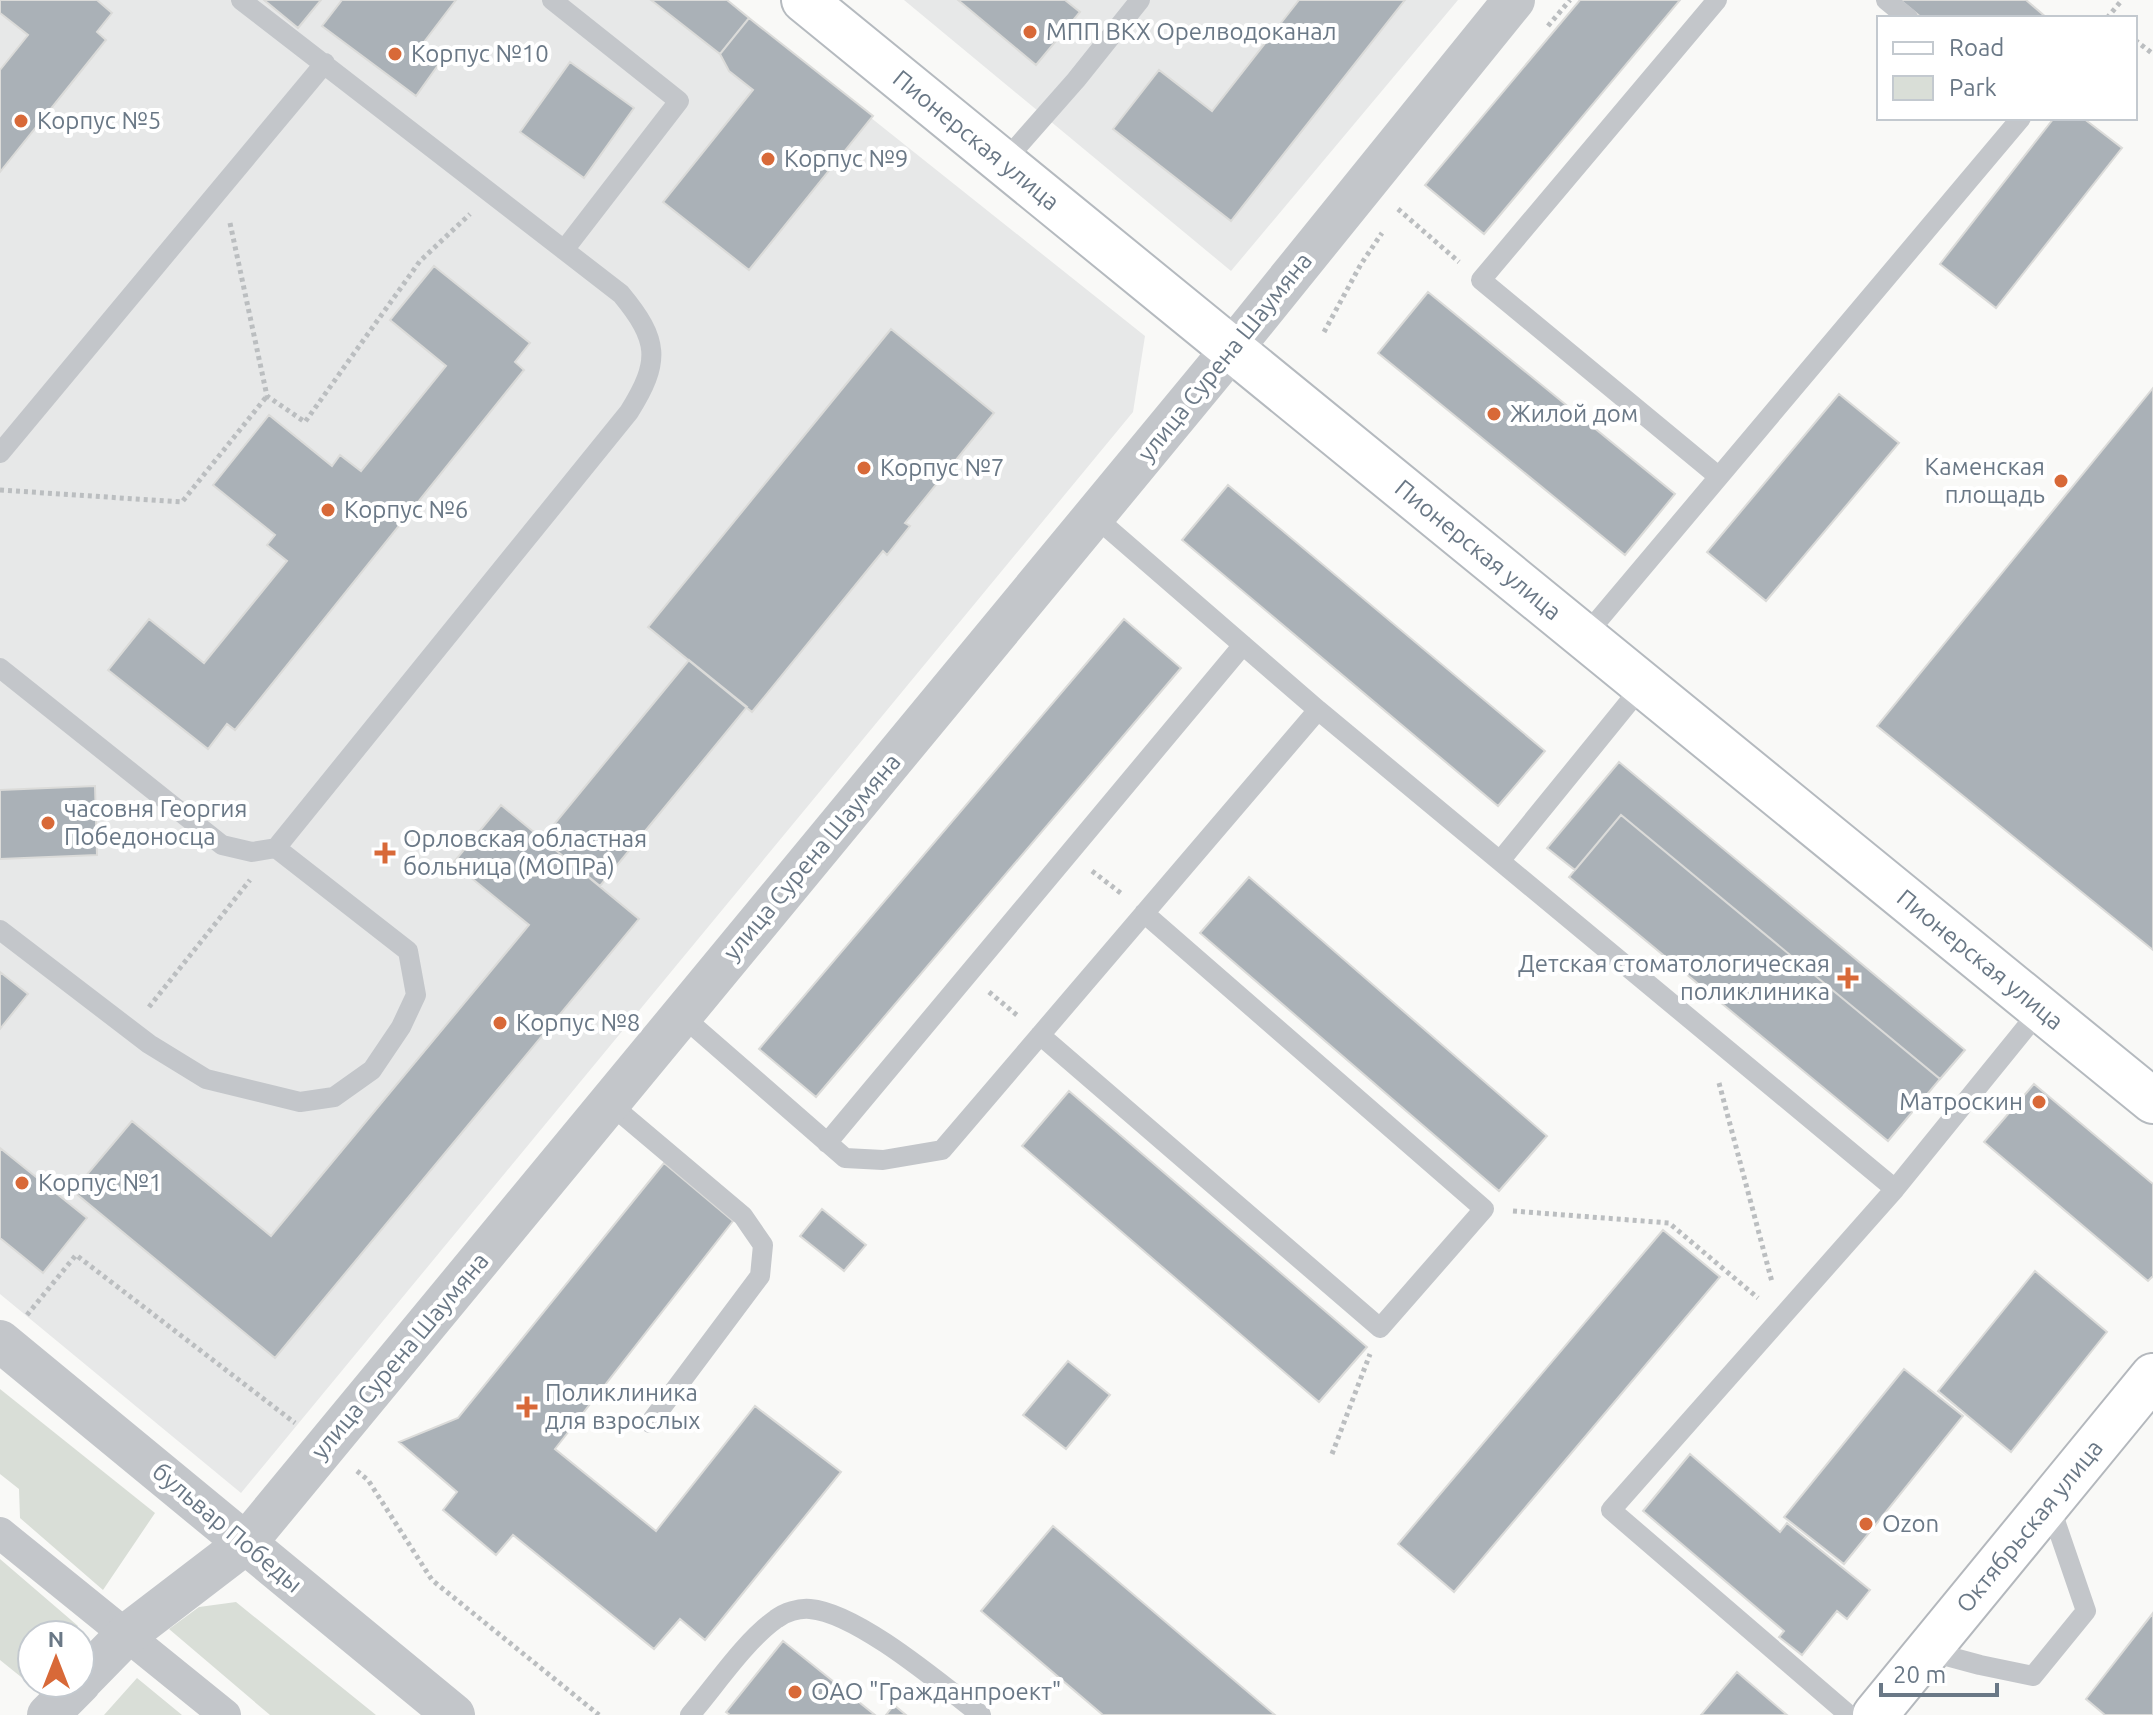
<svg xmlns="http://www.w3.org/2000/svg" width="2153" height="1715" font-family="Ubuntu,sans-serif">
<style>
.built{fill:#e7e8e8}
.green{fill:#d9ded7}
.building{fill:#aab1b7;stroke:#dbdbd9;stroke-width:2}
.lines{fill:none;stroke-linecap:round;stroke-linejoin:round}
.secondary-casing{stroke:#b5babf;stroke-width:48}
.primary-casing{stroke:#b4b8bd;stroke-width:48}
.path{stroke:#bbbec0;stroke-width:5;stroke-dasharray:4 4;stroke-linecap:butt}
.service{stroke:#c3c6ca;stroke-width:20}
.pedestrian{stroke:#c3c6ca;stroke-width:32}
.minor{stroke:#c3c6ca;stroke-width:42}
.secondary{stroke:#fff;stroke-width:44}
.primary{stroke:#fff;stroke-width:44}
.poi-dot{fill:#d86938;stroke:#fff;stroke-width:3}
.labels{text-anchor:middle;stroke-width:8;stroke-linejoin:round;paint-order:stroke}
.poi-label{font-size:24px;fill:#6a7886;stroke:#fff;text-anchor:start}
.street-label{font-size:24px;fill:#6a7886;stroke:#fff}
</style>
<rect width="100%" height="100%" fill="#f9f9f7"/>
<path class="built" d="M 0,0 L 723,0 L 1145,336 L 1133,412 L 241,1493 L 0,1294 Z
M 904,0 L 1458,0 L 1231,271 Z"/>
<path class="green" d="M 0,1389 L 155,1513 L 103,1590 L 20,1518 L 19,1489 L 0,1474 Z
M 0,1559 L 78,1626 L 70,1635 L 32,1635 L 31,1685 L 0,1660 Z
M 236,1602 L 376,1715 L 270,1715 L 169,1629 L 199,1607 Z
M 137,1678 L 182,1715 L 104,1715 Z"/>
<path class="building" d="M 0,0 L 97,0 L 112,13 L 97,32 L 106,40 L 0,172 L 0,70 L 28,35 L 0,13 Z
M 264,0 L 321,0 L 298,28 Z
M 342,0 L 456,0 L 421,46 L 441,61 L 416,96 L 322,26 Z
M 651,0 L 727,0 L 749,18 L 720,54 Z
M 958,0 L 1065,0 L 1080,12 L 1036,65 Z
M 1299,0 L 1405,0 L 1231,221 L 1113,129 L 1159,70 L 1212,111 Z
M 1580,0 L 1680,0 L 1484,234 L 1425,185 Z
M 1900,0 L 2026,0 L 2047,18 L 1922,18 Z
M 749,18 L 873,116 L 749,270 L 663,202 L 753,90 L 729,71 L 720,54 Z
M 570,62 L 634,108 L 584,178 L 520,132 Z
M 2054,118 L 2083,118 L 2122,148 L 1996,308 L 1940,264 Z
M 434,266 L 530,343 L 515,362 L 524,370 L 235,730 L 227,724 L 208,749 L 108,670 L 149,619 L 204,663 L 287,561 L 267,545 L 275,535 L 213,485 L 269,415 L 332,466 L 340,455 L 361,471 L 446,366 L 390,320 Z
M 1428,292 L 1675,494 L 1625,555 L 1378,353 Z
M 891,329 L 994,413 L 905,523 L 910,526 L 887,555 L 883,551 L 752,712 L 648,627 Z
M 2153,388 L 2153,950 L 1877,726 Z
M 1839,394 L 1899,443 L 1766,601 L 1707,552 Z
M 1228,485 L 1545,751 L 1498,806 L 1182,540 Z
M 1124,619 L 1181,668 L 816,1097 L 759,1049 Z
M 689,660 L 747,707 L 600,886 L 542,839 Z
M 1619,762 L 1965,1050 L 1940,1079 L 1621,815 L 1575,870 L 1547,848 Z
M 95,786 L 97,855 L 0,859 L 0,790 Z
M 501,805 L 639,919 L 275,1358 L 73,1191 L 132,1121 L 271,1236 L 529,925 L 453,863 Z
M 1621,815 L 1940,1079 L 1888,1141 L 1569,877 Z
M 1249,877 L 1547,1136 L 1499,1191 L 1200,933 Z
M 0,972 L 28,994 L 0,1029 Z
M 2034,1084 L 2153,1184 L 2153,1276 L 2148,1281 L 1984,1142 Z
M 1069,1091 L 1367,1347 L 1319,1402 L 1022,1146 Z
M 0,1148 L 87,1218 L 43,1273 L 0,1238 Z
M 664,1163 L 733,1221 L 555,1449 L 656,1531 L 755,1406 L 841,1472 L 705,1640 L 680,1619 L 654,1649 L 513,1535 L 496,1555 L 443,1510 L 457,1492 L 399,1442 L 458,1418 Z
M 822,1209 L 866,1245 L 844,1271 L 800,1236 Z
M 1663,1230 L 1720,1277 L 1454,1592 L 1398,1544 Z
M 2035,1271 L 2107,1332 L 2011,1452 L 1938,1391 Z
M 1068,1361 L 1110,1395 L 1066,1449 L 1023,1415 Z
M 1904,1369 L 1963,1416 L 1844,1564 L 1784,1517 Z
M 1690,1454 L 1780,1532 L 1787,1523 L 1870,1590 L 1847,1619 L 1837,1611 L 1802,1655 L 1779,1637 L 1784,1631 L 1643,1511 Z
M 1053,1526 L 1275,1715 L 1103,1715 L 981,1611 Z
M 2153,1613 L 2153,1715 L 2105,1715 L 2086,1699 Z
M 783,1641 L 875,1715 L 730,1715 L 726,1712 Z
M 1737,1672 L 1787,1715 L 1701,1715 Z
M 894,1705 L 906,1715 L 886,1715 Z"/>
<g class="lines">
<g class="secondary-casing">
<g id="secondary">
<path id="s1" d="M 804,0 L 2153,1101"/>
</g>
</g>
<g class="primary-casing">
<g id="primary">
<path id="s2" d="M 1875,1715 L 2153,1376"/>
</g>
</g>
<path class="path" d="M 2107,18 L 2122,0
M 1548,26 L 1570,0
M 2135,40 L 2153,54
M 1398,209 L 1459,262
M 230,223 L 267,396 L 305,422 L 420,261 L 470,214
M 1324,332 L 1361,264 L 1382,233
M 0,490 L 182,502 L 267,396
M 1092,871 L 1122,894
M 989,992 L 1018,1016
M 149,1007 L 250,880
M 1719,1083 L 1772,1282
M 1513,1211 L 1669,1223 L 1758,1298
M 27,1315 L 76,1255 L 295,1423
M 1332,1454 L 1370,1354
M 357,1471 L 368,1480 L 432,1580 L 599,1715"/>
<path class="service" d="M 552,0 L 679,101 L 564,250
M 1717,0 L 1481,280 L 1718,476
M 1886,0 L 1908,18
M 1003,163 L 1076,80 L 1140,0
M 0,453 L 325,63
M 1584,637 L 2021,118
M 0,668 L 222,845 L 252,852 L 276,848 L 629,412 C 661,361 659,340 621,294 L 241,0
M 1318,710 L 1895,1189
M 1500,861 L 1643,685
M 0,930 L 149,1044 L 206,1079 L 300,1102 L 334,1097 L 372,1070 L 401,1027 L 416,995 L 408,951 L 276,848
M 681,1015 L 845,1158 L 883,1160 L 942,1150 L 1318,710 L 1094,516
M 1040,1035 L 1380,1328 L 1484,1209 L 1144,913
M 609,1103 L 743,1216 L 763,1245 L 760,1276 L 650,1423
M 827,1143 L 1243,645
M 1928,1651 L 1980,1665 L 2033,1676 L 2086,1611 L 2049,1503
M 690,1715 C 716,1685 744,1642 776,1619 C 785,1612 799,1608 810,1609 C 858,1613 942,1685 981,1715
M 1849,1715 L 1611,1510 L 1895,1189 L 2041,1009"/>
<path class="pedestrian" d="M 0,1533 L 225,1715"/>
<path class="minor" d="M 0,1341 L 454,1715
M 80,1682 L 126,1635 L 245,1544 L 1231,350 L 1514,0
M 48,1715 L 80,1683"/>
<use href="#secondary" class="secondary"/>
<use href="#primary" class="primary"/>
</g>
<g class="poi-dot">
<circle cx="1030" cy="32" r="8"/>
<circle cx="395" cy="54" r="8"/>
<circle cx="21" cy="121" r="8"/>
<circle cx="768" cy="159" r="8"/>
<circle cx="1494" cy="414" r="8"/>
<circle cx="864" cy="468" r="8"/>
<circle cx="2061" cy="481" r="8"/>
<circle cx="328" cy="510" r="8"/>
<circle cx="48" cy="823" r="8"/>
<path d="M381 841h8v8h8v8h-8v8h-8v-8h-8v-8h8z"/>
<path d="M1844 966h8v8h8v8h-8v8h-8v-8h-8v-8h8z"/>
<circle cx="500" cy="1023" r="8"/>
<circle cx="2039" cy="1102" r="8"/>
<circle cx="22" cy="1183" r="8"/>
<path d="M523 1395h8v8h8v8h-8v8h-8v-8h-8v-8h8z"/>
<circle cx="1866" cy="1524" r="8"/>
<circle cx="795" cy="1692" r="8"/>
</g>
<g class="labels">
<g class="poi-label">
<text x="1046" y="40">МПП ВКХ Орелводоканал</text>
<text x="411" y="62">Корпус №10</text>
<text x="37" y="129">Корпус №5</text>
<text x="784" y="167">Корпус №9</text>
<text x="1510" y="422">Жилой дом</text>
<text x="2045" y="475" text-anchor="end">Каменская<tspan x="2045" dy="28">площадь</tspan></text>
<text x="880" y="476">Корпус №7</text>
<text x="344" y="518">Корпус №6</text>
<text x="64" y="817">часовня Георгия<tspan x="64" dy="28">Победоносца</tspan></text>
<text x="403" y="847">Орловская областная<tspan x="403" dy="28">больница (МОПРа)</tspan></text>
<text x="1830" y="972" text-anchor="end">Детская стоматологическая<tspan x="1830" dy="28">поликлиника</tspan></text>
<text x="516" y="1031">Корпус №8</text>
<text x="2023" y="1110" text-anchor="end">Матроскин</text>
<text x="38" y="1191">Корпус №1</text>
<text x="545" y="1401">Поликлиника<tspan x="545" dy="28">для взрослых</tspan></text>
<text x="1882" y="1532">Ozon</text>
<text x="811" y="1700">ОАО "Гражданпроект"</text>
</g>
<g class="street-label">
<text dy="8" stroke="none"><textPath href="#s1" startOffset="222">Пионерская улица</textPath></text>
<text transform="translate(1225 357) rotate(-51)" y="8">улица Сурена Шаумяна</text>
<text dy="8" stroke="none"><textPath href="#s1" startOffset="870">Пионерская улица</textPath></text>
<text transform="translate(812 857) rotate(-50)" y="8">улица Сурена Шаумяна</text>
<text dy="8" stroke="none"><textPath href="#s1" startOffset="1518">Пионерская улица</textPath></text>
<text transform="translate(400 1356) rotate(-50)" y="8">улица Сурена Шаумяна</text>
<text dy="8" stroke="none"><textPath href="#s2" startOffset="244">Октябрьская улица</textPath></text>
<text transform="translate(227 1528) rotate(40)" y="8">бульвар Победы</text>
</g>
</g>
<rect x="1877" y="16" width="260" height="104" fill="#ffffff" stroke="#c3c9cf" stroke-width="2"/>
<rect x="1893" y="42" width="40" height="12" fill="#ffffff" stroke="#c3c9cf" stroke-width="2"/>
<text x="1949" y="56" font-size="24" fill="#6a7886">Road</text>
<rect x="1893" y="76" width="40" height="24" fill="#d9ded7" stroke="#c3c9cf" stroke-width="2"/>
<text x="1949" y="96" font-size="24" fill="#6a7886">Park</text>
<g transform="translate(56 1659)"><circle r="38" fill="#ffffff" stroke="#c3c9cf" stroke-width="2"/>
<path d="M0-6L14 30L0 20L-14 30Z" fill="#d86938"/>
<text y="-12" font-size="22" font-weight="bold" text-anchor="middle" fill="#6a7886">N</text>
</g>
<path d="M1881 1683v12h116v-12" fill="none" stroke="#6a7886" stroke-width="4"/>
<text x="1893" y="1683" font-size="24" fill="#6a7886" stroke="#ffffff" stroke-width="6" paint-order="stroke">20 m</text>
</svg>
